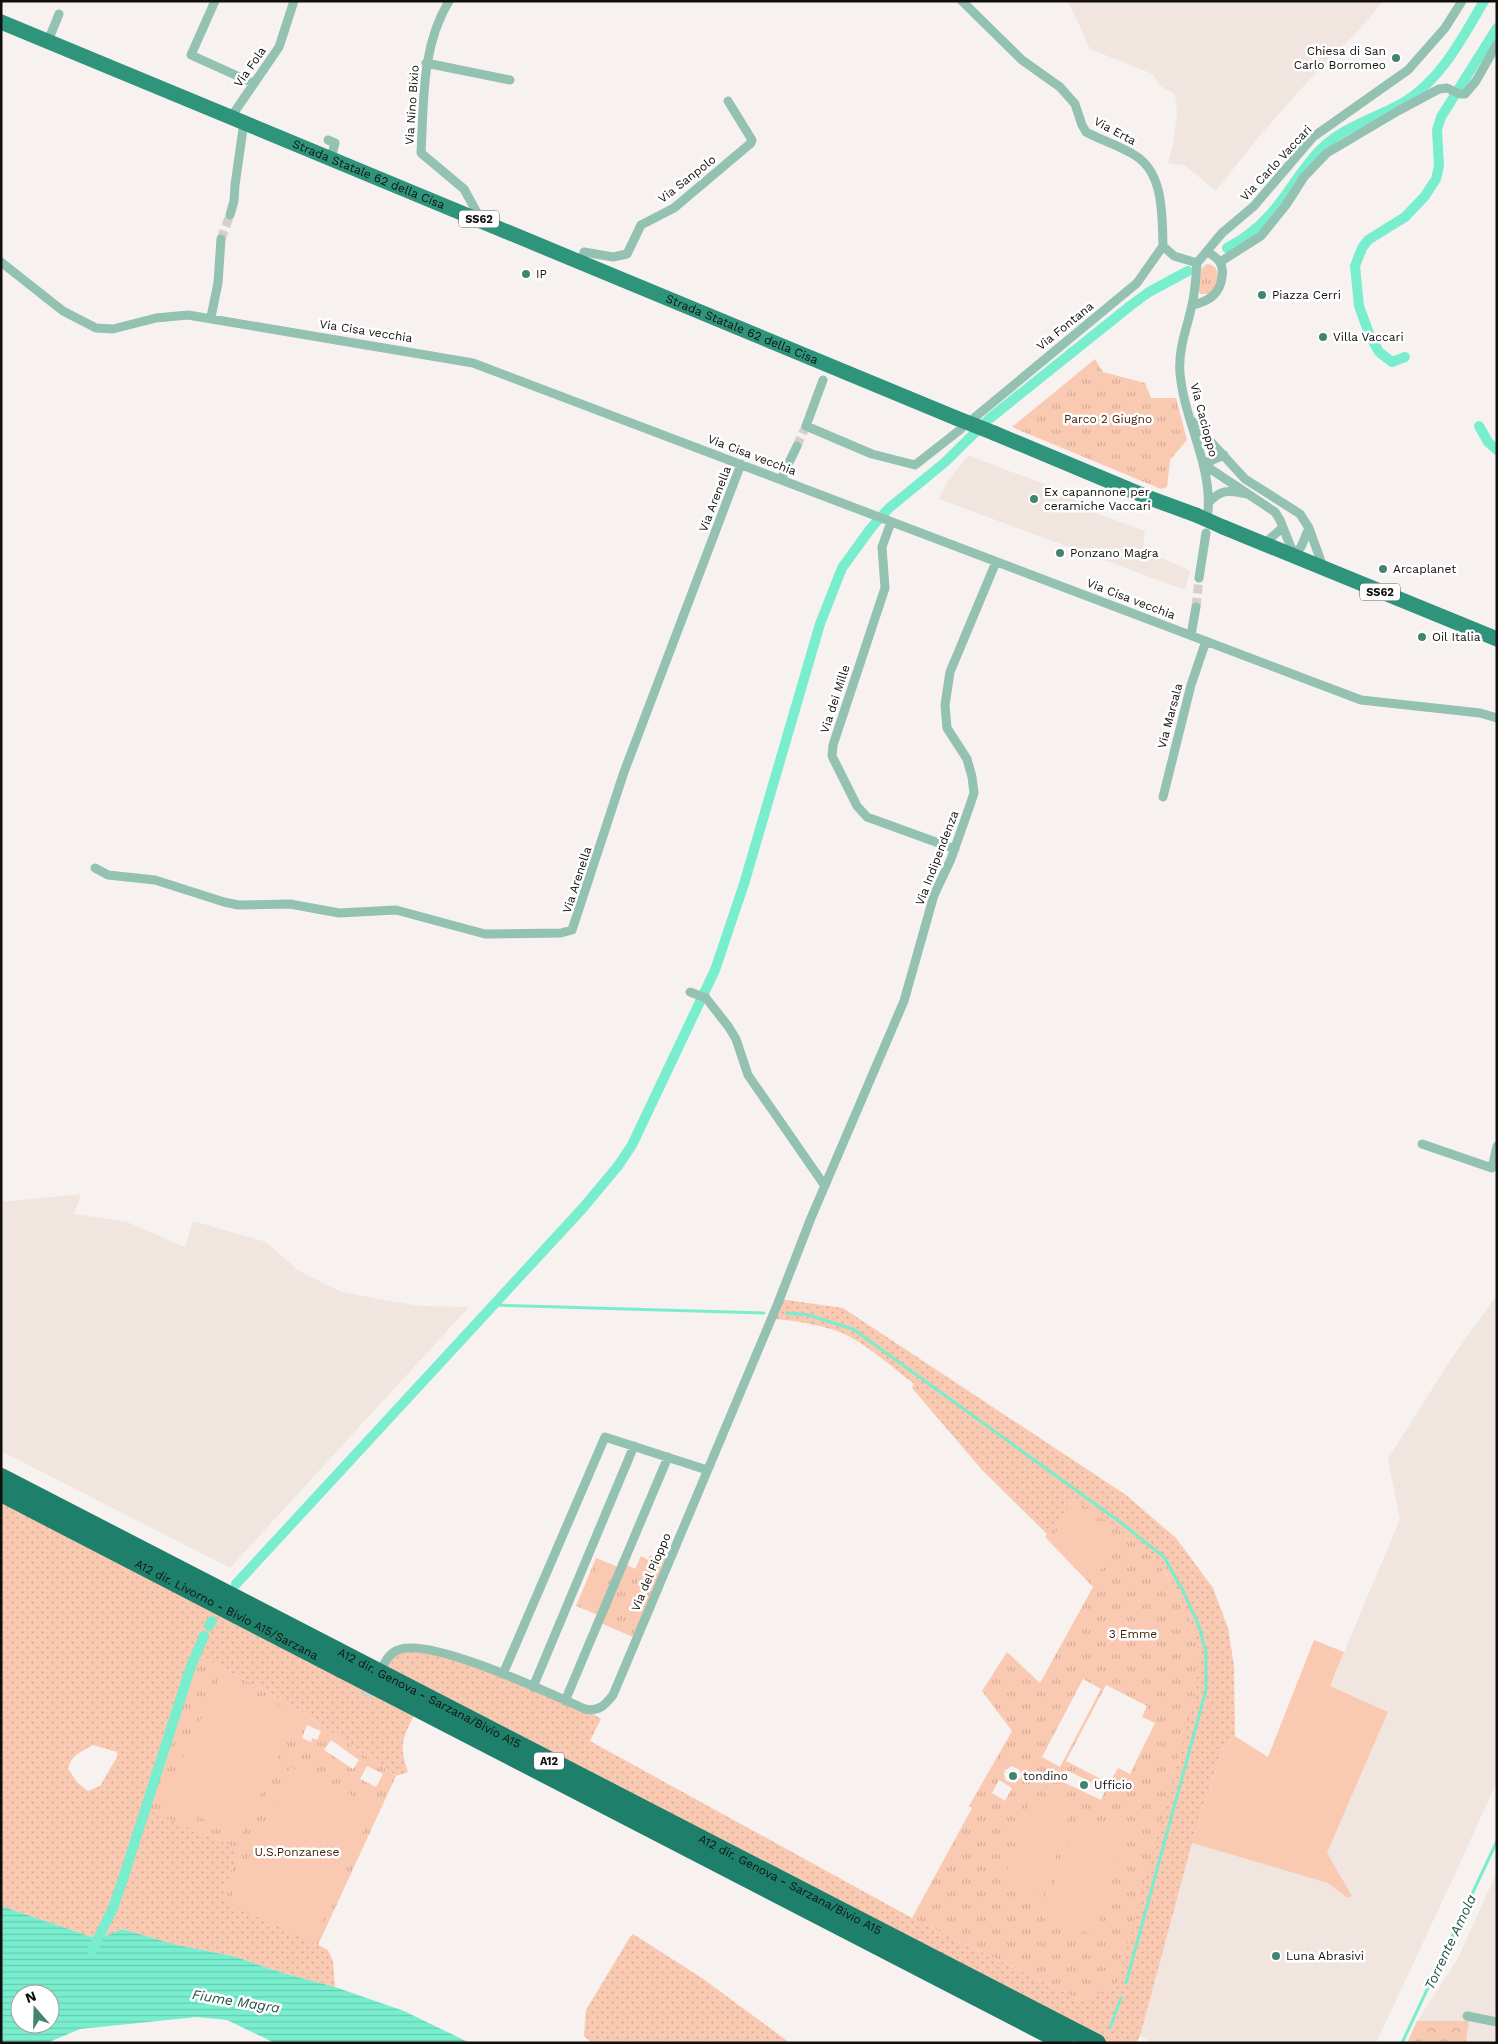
<svg xmlns="http://www.w3.org/2000/svg" width="1498" height="2044" font-family="'Work Sans',sans-serif">
<style>
.built{fill:#f0e5df}
.grass{fill:url(#grass-dots);fill-rule:evenodd}
.forest{fill:url(#forest-crowns)}
.park{fill:url(#park-tufts);fill-rule:evenodd}
.garden{fill:#fac9b2}
.water{fill:url(#water-rules);fill-rule:evenodd}
.lines{fill:none;stroke-linecap:round;stroke-linejoin:round}
.stream{stroke:#78eece;stroke-width:3}
.canal{stroke:#78eece;stroke-width:10}
.street-tunnel{stroke:#d5d0ce;stroke-width:9;stroke-dasharray:9 4.5;stroke-linecap:butt}
.street{stroke:#93c1b2;stroke-width:9}
.primary{stroke:#2f947c;stroke-width:15}
.highway{stroke:#1e806a;stroke-width:18}
.primary-bridge{stroke:#2f947c;stroke-width:15}
.poi-dot{fill:#438371;stroke:#fff;stroke-width:2}
.labels{text-anchor:middle;stroke-width:5;stroke-linejoin:round;paint-order:stroke}
.shield{fill:#fff;stroke:#595857;stroke-width:1}
.shield-label{font-size:11px;font-weight:bold;fill:#12100f}
.poi-label{font-size:12px;fill:#12100f;stroke:#fff;text-anchor:start}
.street-label{font-size:12px;fill:#12100f;stroke:#fff}
.park-label{font-size:12px;fill:#43210f;stroke:#fff}
.water-label{font-size:14px;font-style:italic;fill:#225547;stroke:#fff}
</style>
<defs>
<pattern id="grass-dots" width="8" height="8" patternUnits="userSpaceOnUse" patternTransform="scale(1.25)"><rect width="8" height="8" fill="#fac9b2"/><path d="M2 2h.1M6 6h.1" fill="none" stroke="#d5ac98" stroke-width="1.8" stroke-linecap="round"/></pattern>
<pattern id="forest-crowns" width="20" height="18" patternUnits="userSpaceOnUse" patternTransform="scale(1.25)"><rect width="20" height="18" fill="#fac9b2"/><path d="M2 6a3 3 0 1 1 6 0M12 15a3 3 0 1 1 6 0" fill="none" stroke="#d5ac98"/></pattern>
<pattern id="park-tufts" width="24" height="20" patternUnits="userSpaceOnUse" patternTransform="scale(1.25)"><rect width="24" height="20" fill="#fac9b2"/><path d="M3 7l-1-3M5 7V3M7 7l1-3M15 17l-1-3M17 17v-4M19 17l1-3" fill="none" stroke="#d5ac98"/></pattern>
<pattern id="water-rules" width="6" height="5" patternUnits="userSpaceOnUse" patternTransform="scale(1.25)"><rect width="6" height="5" fill="#78eece"/><path d="M0 2.5h6" fill="none" stroke="#67cbb0"/></pattern>
</defs>
<rect width="100%" height="100%" fill="#f7f2f0"/>
<path class="built" d="M 1068,1 L 1383,1 L 1359,30 L 1308,81 L 1257,139 L 1216,191 L 1184,165 L 1168,163 L 1173,144 L 1177,114 L 1175,94 L 1160,86 L 1153,74 L 1090,49 Z
M 969,455 L 1001,468 L 1084,498 L 1085,509 L 1145,531 L 1143,549 L 1190,571 L 1185,590 L 939,499 L 948,480 Z
M 81,1194 L 74,1214 L 127,1222 L 185,1247 L 193,1221 L 266,1242 L 299,1271 L 339,1291 L 377,1299 L 421,1306 L 469,1307 L 230,1568 L 1,1451 L 1,1202 Z
M 1497,1295 L 1497,1782 L 1449,1887 L 1376,2043 L 1154,2043 L 1140,2036 L 1192,1843 L 1328,1883 L 1346,1898 L 1327,1853 L 1388,1712 L 1330,1686 L 1400,1519 L 1388,1459 L 1451,1359 Z
M 1497,1872 L 1497,2043 L 1466,2043 L 1469,2021 L 1417,2021 L 1457,1960 Z"/>
<path class="grass" d="M 780,1299 L 843,1308 L 849,1312 L 1126,1495 L 1176,1538 L 1213,1588 L 1228,1628 L 1234,1666 L 1235,1736 L 1223,1749 L 1192,1843 L 1140,2036 L 1136,2043 L 1106,2043 L 381,1670 L 389,1657 L 407,1647 L 478,1663 L 585,1709 L 601,1719 L 590,1741 L 912,1918 L 1083,2001 L 1116,1986 L 1191,1622 L 1180,1597 L 1166,1573 L 1074,1499 L 1048,1535 L 982,1470 L 912,1388 L 914,1384 C 895,1369 859,1338 837,1331 C 816,1324 793,1320 771,1319 Z
M 1,1497 L 416,1711 C 403,1739 398,1742 408,1772 L 396,1776 L 296,1708 L 197,1654 L 145,1808 L 239,1849 L 313,1942 L 328,1950 L 333,1961 L 335,1987 L 283,1973 L 233,1956 L 177,1945 L 122,1929 L 98,1939 L 1,1906 ZM 93,1745 L 117,1752 L 117,1757 L 100,1786 L 88,1791 L 78,1783 L 68,1769 C 71,1755 81,1752 93,1745 Z
M 633,1934 L 702,1978 L 790,2043 L 592,2043 L 584,2036 L 586,2010 L 630,1937 Z"/>
<path class="forest" d="M 1417,2021 L 1469,2021 L 1466,2043 L 1407,2043 Z"/>
<path class="park" d="M 1207,264 C 1217,265 1218,272 1219,281 L 1210,294 L 1200,294 C 1196,286 1200,277 1202,268 Z
M 1095,359 L 1103,372 L 1145,383 L 1151,398 L 1176,398 L 1187,440 L 1170,460 L 1167,487 L 1161,489 L 1012,427 Z
M 1074,1499 C 1099,1517 1126,1533 1148,1554 C 1174,1578 1193,1616 1198,1651 C 1199,1666 1195,1685 1194,1701 L 1116,1986 L 1083,2001 L 912,1918 L 972,1808 L 969,1806 L 1012,1731 L 982,1691 L 1007,1652 L 1040,1683 L 1093,1587 L 1045,1537 ZM 1083,1679 L 1101,1689 L 1060,1767 L 1042,1757 ZM 1106,1685 L 1147,1706 L 1142,1717 L 1155,1723 L 1130,1774 L 1118,1768 L 1109,1783 L 1066,1761 ZM 1012,1766 L 1020,1770 L 1021,1778 L 1015,1783 L 1006,1781 L 1004,1774 L 1005,1770 ZM 1066,1770 L 1106,1789 L 1101,1800 L 1061,1781 ZM 999,1780 L 1012,1788 L 1005,1801 L 992,1793 Z
M 650,1555 L 656,1558 L 657,1555 L 668,1560 L 633,1637 L 596,1621 L 598,1615 L 576,1606 L 596,1558 L 618,1567 L 621,1562 L 635,1569 L 641,1556 L 648,1560 Z
M 197,1654 L 296,1708 L 396,1776 L 318,1945 L 221,1900 L 239,1849 L 145,1809 ZM 307,1725 L 321,1731 L 317,1740 L 312,1738 L 311,1742 L 302,1738 ZM 331,1740 L 359,1760 L 353,1769 L 324,1750 ZM 367,1766 L 383,1774 L 376,1787 L 360,1779 Z"/>
<path class="garden" d="M 1071,1513 L 1117,1549 L 1098,1573 L 1052,1537 Z
M 596,1568 L 611,1575 L 598,1605 L 583,1599 Z
M 1314,1640 L 1344,1652 L 1330,1686 L 1388,1712 L 1327,1853 L 1352,1896 L 1347,1898 L 1328,1883 L 1192,1843 L 1223,1749 L 1235,1736 L 1268,1757 Z
M 220,1678 L 299,1715 L 241,1836 L 163,1800 Z
M 290,1767 L 375,1806 L 313,1942 L 228,1904 Z
M 1032,1794 L 1072,1807 L 1043,1897 L 1003,1884 Z
M 1077,1815 L 1128,1832 L 1094,1935 L 1043,1918 Z"/>
<path class="water" d="M 1,1906 L 98,1939 L 122,1929 L 177,1945 L 233,1956 L 283,1973 L 335,1987 L 404,2011 L 470,2043 L 275,2043 L 227,2020 L 197,2017 L 80,2029 L 47,2043 L 1,2043 ZM 20,1994 L 50,1994 L 50,2024 L 20,2024 Z"/>
<g class="lines">
<path class="stream" d="M 495,1305 L 764,1313
M 787,1313 L 808,1315 L 853,1329 L 1120,1522 L 1164,1557 L 1183,1591 L 1199,1626 L 1206,1653 L 1206,1690 L 1126,1983
M 1110,2028 L 1121,1998
M 1402,2043 L 1497,1841"/>
<path class="canal" d="M 1227,248 C 1242,240 1255,231 1267,218 C 1287,197 1300,170 1321,149 C 1344,126 1377,118 1404,102 C 1441,80 1463,37 1484,1
M 1405,357 L 1392,362 L 1379,352 L 1370,336 L 1359,306 L 1355,266 L 1362,248 L 1368,240 L 1405,217 L 1425,196 L 1436,179 L 1439,166 L 1437,130 L 1441,117 L 1497,28
M 1479,426 L 1488,442 L 1497,450
M 236,1584 L 582,1209 L 618,1166 L 632,1145 L 715,970 L 744,884 L 820,624 L 842,568 L 871,528 L 889,508 L 944,463 L 989,419 L 1130,306 L 1149,292 L 1188,271
M 209,1626 L 212,1621
M 92,1951 L 113,1908 L 123,1879 L 191,1666 L 204,1636"/>
<path class="street-tunnel" d="M 221,239 L 230,215
M 797,446 L 806,426
M 1196,607 L 1199,578
M 366,1697 L 374,1683"/>
<path class="street" d="M 215,1 L 191,55 L 253,83
M 449,1 C 421,47 424,102 421,153 L 464,189 L 481,220
M 962,1 L 1022,60 L 1060,87 L 1075,104 L 1082,125 L 1086,132 C 1103,141 1120,146 1136,156 C 1164,174 1162,216 1163,246 L 1174,256 L 1197,263 C 1196,277 1195,292 1192,305 C 1187,328 1178,349 1180,373 C 1184,420 1212,464 1208,512
M 48,41 L 59,14
M 426,63 L 510,80
M 231,117 L 279,47 L 294,1
M 328,140 L 335,143 L 331,158
M 230,215 L 234,201 L 235,185 L 244,122
M 1,262 L 63,311 L 96,328 L 113,329 L 156,318 L 188,315 L 473,363 L 1361,700 L 1480,713 L 1497,718
M 582,262 L 584,252 L 613,257 L 627,254 L 641,225 L 674,208 L 751,143 L 752,140 L 728,101
M 1220,262 L 1261,236 L 1286,205 L 1304,177 L 1327,153 L 1398,111 L 1439,89 L 1447,88 L 1460,94 L 1465,94 L 1476,81 L 1497,44
M 1197,263 L 1222,233 L 1254,206 L 1313,137 L 1408,70 L 1445,28 L 1462,1
M 1192,305 C 1208,302 1220,294 1222,277 C 1223,271 1223,266 1219,261 C 1216,257 1211,254 1207,251
M 211,317 L 218,283 L 221,239
M 823,380 L 806,426 L 872,454 L 915,465 L 961,429
M 974,418 L 1137,283 L 1163,246
M 1190,419 L 1245,479 L 1300,514 L 1309,528 L 1323,567
M 1203,464 L 1275,512 L 1280,520 L 1294,555 L 1301,547 L 1309,528
M 1203,464 L 1224,455
M 781,479 L 797,446
M 1209,502 C 1223,488 1229,491 1247,494
M 891,522 L 882,547 L 885,588 L 833,745 L 832,756 L 857,806 L 867,817 L 955,849
M 1264,544 L 1282,528
M 1199,578 L 1206,533
M 1191,635 L 1196,607
M 1163,797 L 1191,685 L 1206,641
M 95,868 L 108,875 L 155,880 L 224,902 L 238,905 L 290,904 L 339,913 L 396,910 L 485,934 L 561,933 L 572,930 L 624,772 L 741,464
M 690,992 L 706,998 L 728,1026 L 736,1039 L 748,1075 L 825,1186
M 1422,1144 L 1492,1168 L 1497,1146
M 381,1670 C 385,1662 389,1653 398,1650 C 429,1636 551,1694 585,1709 C 599,1712 605,1705 613,1695 L 778,1303 L 811,1218 L 904,1001 L 934,895 L 951,859 L 969,808 L 974,793 L 972,777 L 967,759 L 947,728 L 945,705 L 950,672 L 996,562
M 503,1674 L 605,1437 L 707,1470
M 533,1687 L 634,1446
M 565,1701 L 668,1457
M 1467,2016 L 1497,2022"/>
<g class="primary">
<path id="s1" d="M 1,22 L 956,418"/>
<path d="M 994,433 L 1147,497 L 1196,515"/>
<path d="M 1223,527 L 1497,639"/>
</g>
<g class="highway">
<path id="s2" d="M 1,1477 L 1097,2043"/>
<path id="s3" d="M 1,1493 L 1065,2043"/>
</g>
<path class="primary-bridge" d="M 956,418 L 994,433
M 1196,515 L 1223,527"/>
</g>
<g class="poi-dot">
<circle cx="1396" cy="58" r="5"/>
<circle cx="526" cy="274" r="5"/>
<circle cx="1262" cy="295" r="5"/>
<circle cx="1323" cy="337" r="5"/>
<circle cx="1034" cy="499" r="5"/>
<circle cx="1060" cy="553" r="5"/>
<circle cx="1383" cy="569" r="5"/>
<circle cx="1422" cy="637" r="5"/>
<circle cx="1013" cy="1776" r="5"/>
<circle cx="1084" cy="1785" r="5"/>
<circle cx="1276" cy="1956" r="5"/>
</g>
<g class="labels">
<g class="shield">
<rect x="459" y="210.5" width="40" height="17" rx="4"/>
<rect x="1360" y="583.5" width="40" height="17" rx="4"/>
<rect x="534" y="1752.5" width="30" height="17" rx="4"/>
</g>
<g class="shield-label">
<text x="479" y="223">SS62</text>
<text x="1380" y="596">SS62</text>
<text x="549" y="1765">A12</text>
</g>
<g class="poi-label">
<text x="1386" y="55" text-anchor="end">Chiesa di San<tspan x="1386" dy="14">Carlo Borromeo</tspan></text>
<text x="536" y="278">IP</text>
<text x="1272" y="299">Piazza Cerri</text>
<text x="1333" y="341">Villa Vaccari</text>
<text x="1044" y="496">Ex capannone per<tspan x="1044" dy="14">ceramiche Vaccari</tspan></text>
<text x="1070" y="557">Ponzano Magra</text>
<text x="1393" y="573">Arcaplanet</text>
<text x="1432" y="641">Oil Italia</text>
<text x="1023" y="1780">tondino</text>
<text x="1094" y="1789">Ufficio</text>
<text x="1286" y="1960">Luna Abrasivi</text>
</g>
<g class="street-label">
<text transform="translate(250 67) rotate(-55)" y="4">Via Fola</text>
<text transform="translate(412 105) rotate(-86)" y="4">Via Nino Bixio</text>
<text transform="translate(1115 131) rotate(28)" y="4">Via Erta</text>
<text transform="translate(1276 163) rotate(-47)" y="4">Via Carlo Vaccari</text>
<text dy="4" stroke="none"><textPath href="#s1" startOffset="398">Strada Statale 62 della Cisa</textPath></text>
<text transform="translate(687 179) rotate(-38)" y="4">Via Sanpolo</text>
<text transform="translate(1065 326) rotate(-39)" y="4">Via Fontana</text>
<text dy="4" stroke="none"><textPath href="#s1" startOffset="802">Strada Statale 62 della Cisa</textPath></text>
<text transform="translate(366 331) rotate(9)" y="4">Via Cisa vecchia</text>
<text transform="translate(1204 420) rotate(75)" y="4">Via Cacioppo</text>
<text transform="translate(752 455) rotate(21)" y="4">Via Cisa vecchia</text>
<text transform="translate(715 499) rotate(-69)" y="4">Via Arenella</text>
<text transform="translate(1131 599) rotate(21)" y="4">Via Cisa vecchia</text>
<text transform="translate(835 699) rotate(-72)" y="4">Via dei Mille</text>
<text transform="translate(1170 716) rotate(-75)" y="4">Via Marsala</text>
<text transform="translate(937 858) rotate(-69)" y="4">Via Indipendenza</text>
<text transform="translate(577 880) rotate(-72)" y="4">Via Arenella</text>
<text transform="translate(651 1572) rotate(-67)" y="4">Via del Pioppo</text>
<text dy="4" stroke="none"><textPath href="#s3" startOffset="254">A12 dir. Livorno - Bivio A15/Sarzana</textPath></text>
<text dy="4" stroke="none"><textPath href="#s2" startOffset="482">A12 dir. Genova - Sarzana/Bivio A15</textPath></text>
<text dy="4" stroke="none"><textPath href="#s2" startOffset="888">A12 dir. Genova - Sarzana/Bivio A15</textPath></text>
</g>
<g class="park-label">
<text x="1108" y="423">Parco 2 Giugno</text>
<text x="1133" y="1638">3 Emme</text>
<text x="297" y="1856">U.S.Ponzanese</text>
</g>
<g class="water-label">
<text transform="translate(1450 1942) rotate(-65)" y="5">Torrente Amola</text>
<text transform="translate(236 2001) rotate(9)" y="5">Fiume Magra</text>
</g>
</g>
<rect width="1498" height="2044" fill="none" stroke="#12100f" stroke-width="5"/>
<g transform="translate(35 2009) rotate(340)"><circle r="24" fill="#ffffff" stroke="#a09f9f"/>
<path d="M0-4L9 19L0 12L-9 19Z" fill="#438371"/>
<text y="-8" font-size="14" font-weight="bold" text-anchor="middle" fill="#12100f">N</text>
</g>
</svg>
